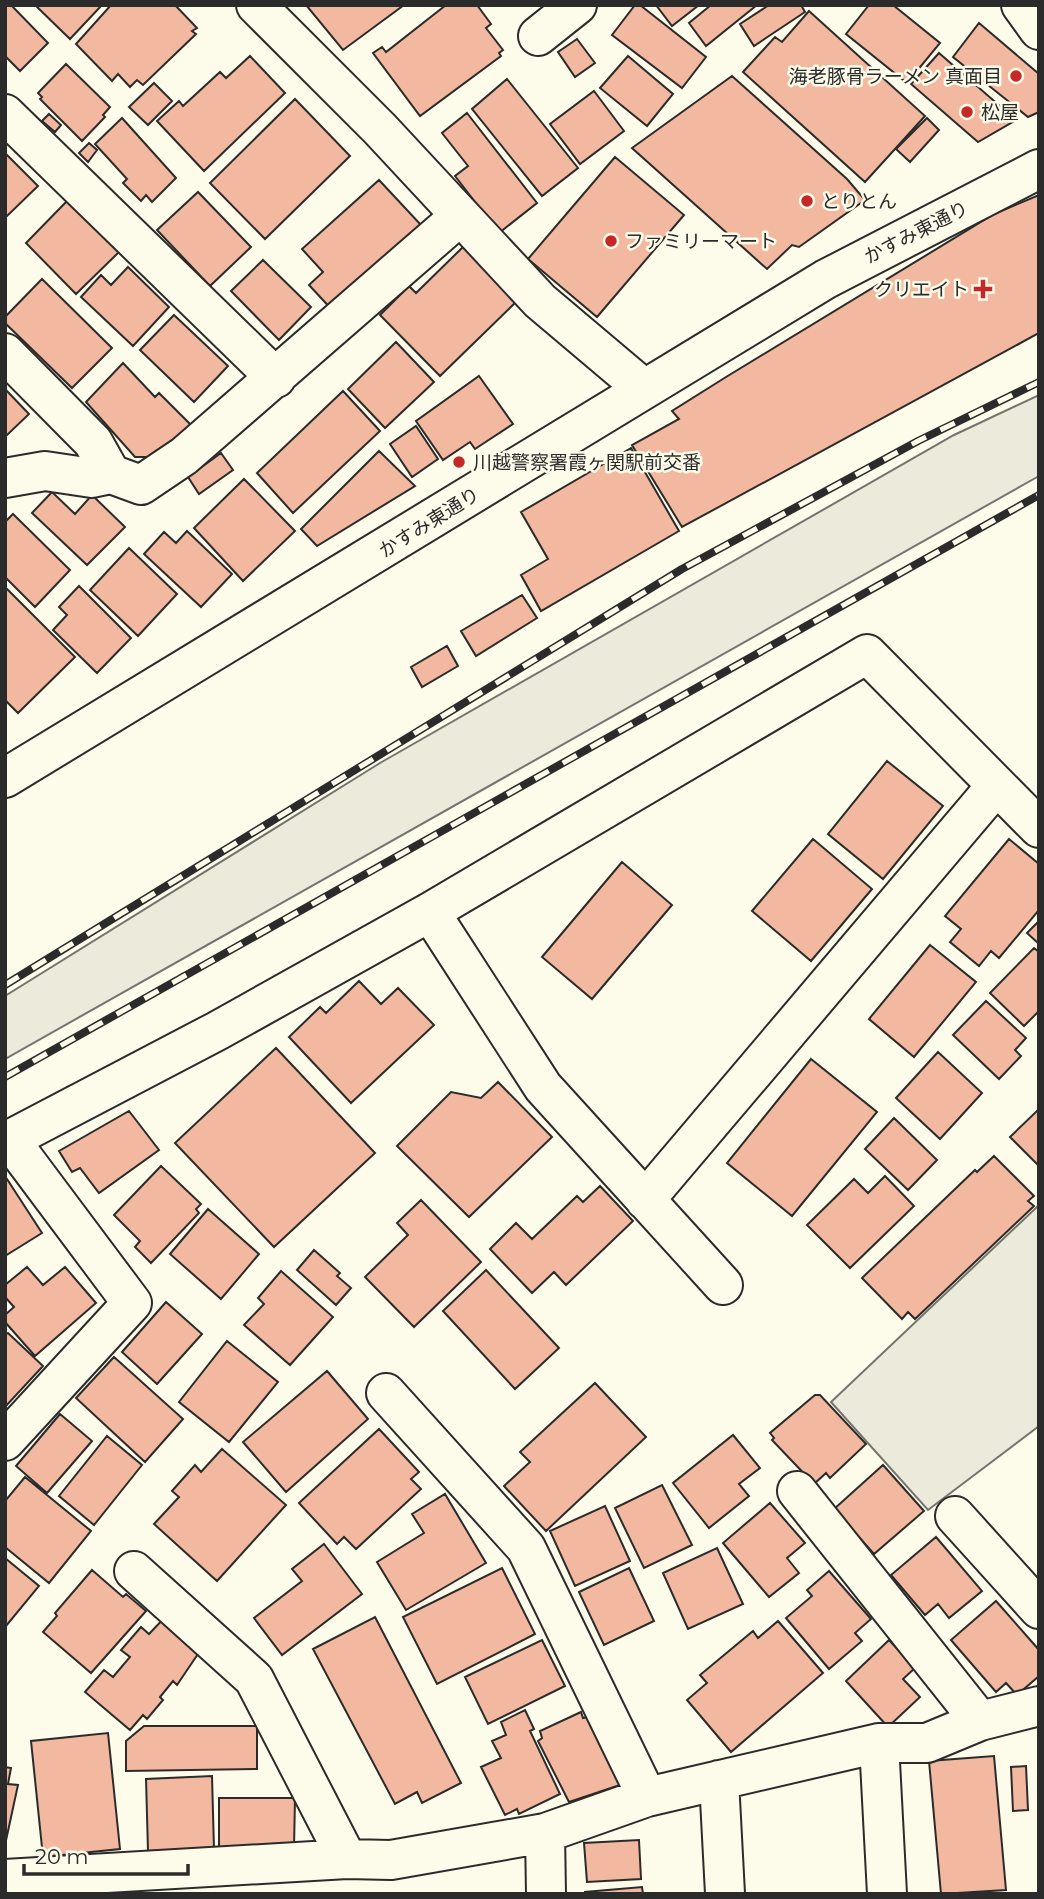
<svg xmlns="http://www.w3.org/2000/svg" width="1044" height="1899" font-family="Montserrat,'Noto Sans JP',sans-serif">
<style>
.parking{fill:#eceadb;stroke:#74746e;stroke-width:2}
.building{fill:#f2b8a0;stroke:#2b2b2b;stroke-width:2}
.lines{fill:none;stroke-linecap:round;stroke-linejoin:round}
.minor-casing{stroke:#2b2b2b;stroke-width:42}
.minor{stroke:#fdfbea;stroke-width:38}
.rail-casing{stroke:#2b2b2b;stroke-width:8}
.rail{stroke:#fdfbea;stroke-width:5;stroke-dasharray:16;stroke-linecap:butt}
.poi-dot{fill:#c62828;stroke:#fdfbea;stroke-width:2.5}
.labels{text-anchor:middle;stroke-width:5;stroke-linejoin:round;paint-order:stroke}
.poi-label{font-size:19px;fill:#2b2b2b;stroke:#fdfbea;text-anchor:start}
.street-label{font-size:19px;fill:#2b2b2b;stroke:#fdfbea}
</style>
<rect width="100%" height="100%" fill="#fdfbea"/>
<path class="parking" d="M 1039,395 L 1039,476 L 5,1059 L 5,996 L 380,763 L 954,435 Z
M 1039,1205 L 1039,1426 L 928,1510 L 831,1402 Z"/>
<path class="building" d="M 5,5 L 11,5 L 48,43 L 20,71 L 7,58 L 5,60 Z
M 35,5 L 102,5 L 70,39 Z
M 111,5 L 175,5 L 197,28 L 192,31 L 196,34 L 143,85 L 137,80 L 130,87 L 118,74 L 112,81 L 76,44 Z
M 306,5 L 404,5 L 343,50 Z
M 446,5 L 477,5 L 491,24 L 486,28 L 503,50 L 499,53 L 501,56 L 420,116 L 373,53 L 382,47 L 386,52 Z
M 635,5 L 640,5 L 706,57 L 682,88 L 612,35 Z
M 656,5 L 699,5 L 672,26 Z
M 711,5 L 757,5 L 706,46 L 689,23 Z
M 769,5 L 801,5 L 805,12 L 754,46 L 740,24 Z
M 869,5 L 893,5 L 940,43 L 907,83 L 846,34 Z
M 809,11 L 925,116 L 865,182 L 743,72 L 775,37 L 782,42 Z
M 979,23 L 1039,74 L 1039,112 L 1028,117 L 953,57 Z
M 577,39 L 595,63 L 575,77 L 558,52 Z
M 939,53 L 1016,120 L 978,142 L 911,84 Z
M 250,56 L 285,93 L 204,171 L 157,121 L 179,101 L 183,106 L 220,72 L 226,78 Z
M 628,56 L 673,94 L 647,126 L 600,88 Z
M 66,64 L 110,107 L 103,115 L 105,117 L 82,141 L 40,99 L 42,97 L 38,93 Z
M 732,76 L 847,179 L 865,200 L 799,247 L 792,245 L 767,269 L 632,148 Z
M 507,79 L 578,168 L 542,196 L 472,109 Z
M 154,83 L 172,101 L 148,125 L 129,107 Z
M 594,91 L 624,131 L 580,164 L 550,124 Z
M 295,99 L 350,156 L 265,239 L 210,183 Z
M 467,113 L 537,203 L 499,233 L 455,176 L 468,166 L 442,133 Z
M 49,114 L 61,125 L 55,132 L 42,121 Z
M 122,118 L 176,178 L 152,202 L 146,195 L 141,201 L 123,183 L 127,179 L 95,144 Z
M 927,118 L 939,130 L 910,162 L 896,149 Z
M 89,143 L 97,150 L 88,162 L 79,153 Z
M 5,153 L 38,186 L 5,218 Z
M 615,157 L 684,215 L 597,317 L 528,259 Z
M 379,180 L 421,225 L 335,313 L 309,285 L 323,272 L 302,249 Z
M 198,192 L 251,247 L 210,286 L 157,230 Z
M 1039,195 L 1039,333 L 682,527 L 632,445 L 679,419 L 672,411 L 726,377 L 994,214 Z
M 68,200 L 119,252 L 76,294 L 26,243 Z
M 463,247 L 517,301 L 440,376 L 380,315 L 409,286 L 416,293 Z
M 263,260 L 311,307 L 279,340 L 231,291 Z
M 128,267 L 169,307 L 133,346 L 81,297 L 101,275 L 111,285 Z
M 42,279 L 112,348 L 72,388 L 5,323 L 5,317 Z
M 174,315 L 228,366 L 194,402 L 140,350 Z
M 396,342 L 434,382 L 385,428 L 348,389 Z
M 123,363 L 155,397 L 159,393 L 192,426 L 156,457 L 135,457 L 86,402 Z
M 479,376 L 513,424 L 475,449 L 470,442 L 443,460 L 416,421 Z
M 5,389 L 29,414 L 5,437 Z
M 343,391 L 380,431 L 293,513 L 257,473 Z
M 416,426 L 438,459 L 412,477 L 390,444 Z
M 631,448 L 679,531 L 541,611 L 521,575 L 548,559 L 521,512 Z
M 379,451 L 415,486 L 317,546 L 301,529 Z
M 221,453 L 233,470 L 199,494 L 188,477 Z
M 244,479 L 295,531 L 243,581 L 194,528 Z
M 52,492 L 75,514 L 92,495 L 125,527 L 87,565 L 32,513 Z
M 13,514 L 70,570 L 35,607 L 5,577 L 5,522 Z
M 187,531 L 232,574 L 201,607 L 144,554 L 164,532 L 176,543 Z
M 129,548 L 177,594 L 138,636 L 90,590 Z
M 79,586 L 131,638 L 97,673 L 53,630 L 67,615 L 59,607 Z
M 5,587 L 75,657 L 18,713 L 5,700 Z
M 522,595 L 537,618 L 476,656 L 461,631 Z
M 447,646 L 458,666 L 422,687 L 411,667 Z
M 887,761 L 943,806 L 883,879 L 828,834 Z
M 813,839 L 872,889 L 811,961 L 752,911 Z
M 1009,839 L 1039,864 L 1039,910 L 999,958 L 991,951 L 979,966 L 950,942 L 961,929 L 945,916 Z
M 622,862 L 672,905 L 592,999 L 542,957 Z
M 1039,921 L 1039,944 L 1027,933 Z
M 930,945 L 976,982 L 914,1057 L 869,1019 Z
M 1034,948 L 1039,952 L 1039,1011 L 1024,1026 L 990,993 Z
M 359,981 L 381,1004 L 398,988 L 434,1025 L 351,1103 L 289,1037 L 320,1007 L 326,1013 Z
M 986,1001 L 1026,1038 L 1015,1050 L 1021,1056 L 999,1079 L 953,1035 Z
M 276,1048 L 375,1153 L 274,1247 L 175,1143 Z
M 938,1052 L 982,1093 L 940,1139 L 896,1098 Z
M 811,1059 L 877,1112 L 792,1216 L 727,1163 Z
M 498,1082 L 552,1137 L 469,1217 L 397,1146 L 451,1092 L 481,1098 Z
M 1039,1109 L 1039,1166 L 1010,1137 Z
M 129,1111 L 159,1150 L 99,1193 L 80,1168 L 72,1172 L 59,1151 Z
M 894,1118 L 937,1160 L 908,1190 L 865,1149 Z
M 994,1156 L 1034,1196 L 1028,1201 L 1034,1206 L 915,1319 L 908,1312 L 902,1319 L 862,1278 L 975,1170 L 977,1172 Z
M 161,1166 L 201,1204 L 196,1209 L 199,1213 L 151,1263 L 135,1247 L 140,1241 L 114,1215 Z
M 5,1176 L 42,1233 L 5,1256 Z
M 885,1176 L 914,1206 L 850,1268 L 807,1225 L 854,1179 L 868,1193 Z
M 600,1186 L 633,1221 L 566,1285 L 554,1272 L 532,1293 L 490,1249 L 516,1223 L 532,1239 L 577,1196 L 583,1202 Z
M 421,1200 L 481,1262 L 414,1327 L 365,1277 L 408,1235 L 397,1223 Z
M 208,1209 L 259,1254 L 221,1299 L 170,1254 Z
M 314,1250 L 340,1273 L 337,1276 L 351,1288 L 336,1305 L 297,1270 Z
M 27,1267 L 43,1285 L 65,1267 L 96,1303 L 35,1356 L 5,1322 L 5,1315 L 14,1307 L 5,1297 L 5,1285 Z
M 486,1270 L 559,1348 L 515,1389 L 443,1311 Z
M 281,1271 L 333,1317 L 290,1365 L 244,1325 L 264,1304 L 258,1298 Z
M 166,1302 L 202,1334 L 157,1384 L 122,1352 Z
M 8,1333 L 43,1366 L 5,1407 L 5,1335 Z
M 227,1341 L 278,1382 L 229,1442 L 179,1402 Z
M 114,1357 L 183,1419 L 145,1462 L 76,1398 Z
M 327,1371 L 368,1419 L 286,1492 L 243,1442 Z
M 595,1383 L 646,1437 L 546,1531 L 504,1486 L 530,1462 L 520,1452 Z
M 815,1395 L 820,1395 L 866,1444 L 830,1478 L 826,1473 L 814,1484 L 772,1440 L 774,1438 L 770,1433 Z
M 60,1414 L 92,1441 L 47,1493 L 16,1466 Z
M 379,1429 L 419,1472 L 411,1479 L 421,1489 L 356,1549 L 344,1537 L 337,1544 L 299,1503 Z
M 733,1435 L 760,1468 L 739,1484 L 749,1496 L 709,1528 L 673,1483 Z
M 107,1436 L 142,1465 L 94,1525 L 59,1496 Z
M 222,1449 L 286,1505 L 217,1581 L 154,1524 L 179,1497 L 172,1491 L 195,1465 L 201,1472 Z
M 883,1465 L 924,1511 L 874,1554 L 834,1509 Z
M 25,1477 L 91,1531 L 49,1583 L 5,1547 L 5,1501 Z
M 662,1485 L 692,1545 L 644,1568 L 615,1508 Z
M 445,1494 L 486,1563 L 406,1610 L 377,1562 L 424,1533 L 412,1514 Z
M 770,1503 L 805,1543 L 787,1558 L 799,1573 L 769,1597 L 723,1543 Z
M 605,1506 L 630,1561 L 575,1586 L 550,1531 Z
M 936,1537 L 982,1591 L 949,1618 L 938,1604 L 925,1615 L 891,1575 Z
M 324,1544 L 362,1594 L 282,1655 L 254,1618 L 302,1581 L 292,1569 Z
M 717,1548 L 743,1604 L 688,1629 L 663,1573 Z
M 5,1558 L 39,1586 L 6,1626 L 5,1625 Z
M 502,1568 L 535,1634 L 437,1684 L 403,1617 Z
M 629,1568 L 654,1621 L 604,1645 L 579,1592 Z
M 92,1570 L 123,1597 L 126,1594 L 146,1611 L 91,1673 L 43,1632 L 57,1616 L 55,1613 Z
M 829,1571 L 871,1619 L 855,1633 L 862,1641 L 829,1669 L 786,1618 L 812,1596 L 807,1590 Z
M 996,1601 L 1039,1650 L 1039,1676 L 1017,1695 L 1006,1683 L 996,1692 L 951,1640 Z
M 165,1617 L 202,1648 L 177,1685 L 173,1681 L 160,1697 L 163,1700 L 147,1719 L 143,1715 L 130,1730 L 85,1692 L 104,1670 L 113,1677 L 130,1657 L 121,1650 L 141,1627 L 149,1634 Z
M 375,1617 L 461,1783 L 422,1803 L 417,1792 L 395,1804 L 313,1649 Z
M 778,1621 L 823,1673 L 731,1752 L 687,1700 L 707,1683 L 700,1675 L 753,1631 L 758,1638 Z
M 542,1640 L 565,1686 L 488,1724 L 465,1677 Z
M 889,1640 L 915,1668 L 903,1679 L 920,1697 L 888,1727 L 846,1681 Z
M 525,1710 L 534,1729 L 530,1731 L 560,1794 L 519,1814 L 517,1809 L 505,1815 L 481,1767 L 501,1758 L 492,1741 L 506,1735 L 501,1722 Z
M 581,1712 L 583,1718 L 588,1717 L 620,1785 L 569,1802 L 538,1741 L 542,1738 L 540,1731 Z
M 144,1726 L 257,1726 L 257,1769 L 126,1771 L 126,1741 Z
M 108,1733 L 120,1849 L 43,1857 L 31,1741 Z
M 994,1756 L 1006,1890 L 941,1894 L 929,1761 Z
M 1026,1766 L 1028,1810 L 1013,1811 L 1011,1767 Z
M 5,1767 L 11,1768 L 8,1784 L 18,1785 L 5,1845 Z
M 212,1776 L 214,1849 L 148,1851 L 146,1779 Z
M 219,1798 L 295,1798 L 294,1848 L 219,1849 Z
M 639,1840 L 641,1879 L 587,1882 L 584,1843 Z
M 642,1887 L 643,1894 L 585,1894 L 585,1892 Z"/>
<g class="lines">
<g class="minor-casing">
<path id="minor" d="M 256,5 L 380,129 L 540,301 L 643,388
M 1021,5 L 1039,30
M 538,36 L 577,5
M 5,114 L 276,378
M 5,353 L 93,442 L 111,474
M 5,478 L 45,471 L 92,478 L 111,474 L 141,485 L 184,456 L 460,216
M 5,778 L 826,279 L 1039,169
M 430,912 L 543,1087 L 723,1285
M 5,1142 L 217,1031 L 430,912 L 867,654 L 1039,828
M 645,1200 L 996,786
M 386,1393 L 526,1548 L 647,1797
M 5,1441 L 132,1303 L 10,1140
M 797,1491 L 980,1721
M 955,1516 L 1039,1609
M 134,1571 L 254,1679 L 347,1859
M 879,1743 L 887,1894
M 719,1780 L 725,1894
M 545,1833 L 647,1797 L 879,1743 L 927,1743 L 980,1721 L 1039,1706
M 5,1879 L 347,1859 L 391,1860 L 545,1833 L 546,1894"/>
</g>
<use href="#minor" class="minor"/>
<g class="rail-casing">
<path id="rail" d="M 5,985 L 682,569 L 918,441 L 1039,382
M 5,1077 L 1039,495"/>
</g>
<use href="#rail" class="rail"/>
</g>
<g class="poi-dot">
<circle cx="1016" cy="76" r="7"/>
<circle cx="967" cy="112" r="7"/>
<circle cx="807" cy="201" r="7"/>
<circle cx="611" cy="241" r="7"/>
<path d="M979.5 278.5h7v7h7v7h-7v7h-7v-7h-7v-7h7z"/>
<circle cx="459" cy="462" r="7"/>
</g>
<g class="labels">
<g class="poi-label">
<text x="1002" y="83" text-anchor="end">海老豚骨ラーメン 真面目</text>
<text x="981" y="119">松屋</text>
<text x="821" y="208">とりとん</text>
<text x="625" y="248">ファミリーマート</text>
<text x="969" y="296" text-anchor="end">クリエイト</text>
<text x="473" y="469">川越警察署霞ヶ関駅前交番</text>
</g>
<g class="street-label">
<text transform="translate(916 232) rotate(-27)" y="7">かすみ東通り</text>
<text transform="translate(429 522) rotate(-32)" y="7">かすみ東通り</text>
</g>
</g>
<rect width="1044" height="1899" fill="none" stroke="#2b2b2b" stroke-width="14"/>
<path d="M24 1864v10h164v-10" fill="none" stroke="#2b2b2b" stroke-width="3.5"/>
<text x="35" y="1864" font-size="21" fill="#2b2b2b" stroke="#fdfbea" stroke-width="5" paint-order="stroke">20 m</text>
</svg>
